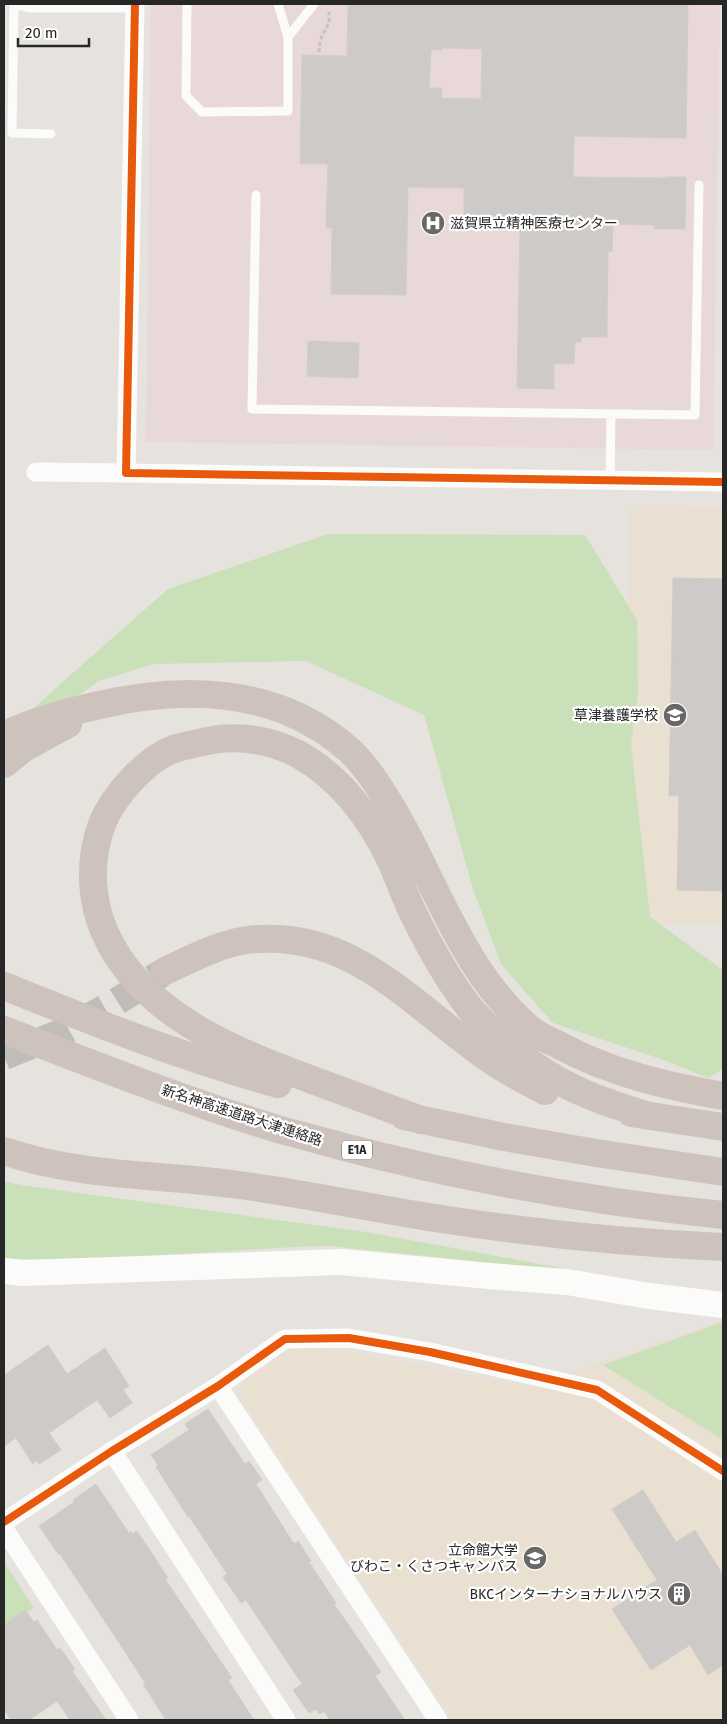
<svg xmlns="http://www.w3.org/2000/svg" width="727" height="1724" font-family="'Fira Sans','Noto Sans JP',sans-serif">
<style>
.education{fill:#e9e0d2}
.medical{fill:#e8d8d7}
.green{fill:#c9e0b8}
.building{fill:#cdcac7;stroke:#d1ceca;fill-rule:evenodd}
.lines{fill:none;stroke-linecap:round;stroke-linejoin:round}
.highway-tunnel{stroke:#c0bdb9;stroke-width:28;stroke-dasharray:28 14;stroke-linecap:butt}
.path{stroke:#c2c2c2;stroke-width:3;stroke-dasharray:4 2.5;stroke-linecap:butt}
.lane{stroke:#fbfbfa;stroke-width:9}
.street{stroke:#fbfbfa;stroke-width:19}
.secondary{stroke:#fbfbfa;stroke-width:26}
.highway{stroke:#cdc3bc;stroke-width:28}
.cycleway-casing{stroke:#fff;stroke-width:11}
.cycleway{stroke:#e8590c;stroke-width:8}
.labels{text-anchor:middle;stroke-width:4.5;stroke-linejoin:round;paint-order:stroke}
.shield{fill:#fff;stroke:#686868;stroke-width:1}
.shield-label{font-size:12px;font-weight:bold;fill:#272727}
.poi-label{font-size:14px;fill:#272727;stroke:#fff;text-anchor:end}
.street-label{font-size:14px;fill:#272727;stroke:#fff}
</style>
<rect width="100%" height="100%" fill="#e6e2de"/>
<path class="education" d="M 630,506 L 723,507 L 723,924 L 624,924 Z
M 723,1320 L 723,1720 L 453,1720 L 239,1395 L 242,1382 L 291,1348 L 351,1352 L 530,1387 Z"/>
<path class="medical" d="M 151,4 L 720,4 L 713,450 L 146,442 Z"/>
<path class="green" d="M 328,534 L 585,535 L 637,620 L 638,693 L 631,744 L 650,917 L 723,970 L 723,1069 L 708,1078 L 661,1059 L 553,1023 L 501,964 L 473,889 L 424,715 L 306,661 L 154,664 L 99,681 L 4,748 L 4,734 L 168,589 Z
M 4,1181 L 20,1185 L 366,1232 L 562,1268 L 558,1270 L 331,1246 L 293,1247 L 64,1261 L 4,1258 Z
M 723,1322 L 723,1440 L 603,1365 Z
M 4,1562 L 34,1608 L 4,1625 Z"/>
<path class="building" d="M 348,4 L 688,4 L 686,138 L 574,136 L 573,177 L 666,178 L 666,177 L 686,177 L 685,229 L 654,229 L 654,225 L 613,224 L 612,252 L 608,252 L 607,337 L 581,337 L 581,342 L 575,342 L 574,364 L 554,364 L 554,389 L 517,388 L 520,231 L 464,229 L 464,188 L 408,187 L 406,295 L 331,294 L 332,228 L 326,228 L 328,164 L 300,164 L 302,55 L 347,56 ZM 442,48 L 482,49 L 481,99 L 441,98 L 442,88 L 429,88 L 431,50 L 442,50 Z
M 308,341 L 359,343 L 358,378 L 307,376 Z
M 673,578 L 723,579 L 723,891 L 677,890 L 679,796 L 669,796 Z
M 48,1345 L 67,1374 L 105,1348 L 129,1386 L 123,1389 L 132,1403 L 110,1418 L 97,1400 L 49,1433 L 61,1450 L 39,1464 L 37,1460 L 33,1464 L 16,1438 L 4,1446 L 4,1375 Z
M 208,1409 L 245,1464 L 249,1461 L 262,1480 L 256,1484 L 294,1544 L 298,1541 L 311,1561 L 309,1562 L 336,1603 L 334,1604 L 381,1672 L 375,1676 L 405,1720 L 330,1720 L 324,1711 L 319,1714 L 316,1709 L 309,1713 L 293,1690 L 302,1684 L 246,1600 L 241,1603 L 223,1577 L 227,1574 L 189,1516 L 188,1517 L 156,1467 L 158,1465 L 151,1455 L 189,1430 L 185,1424 Z
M 96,1484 L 129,1533 L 131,1531 L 132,1534 L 137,1531 L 147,1546 L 168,1578 L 165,1579 L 232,1678 L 228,1680 L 254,1720 L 166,1720 L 143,1684 L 145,1683 L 120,1644 L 60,1554 L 59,1555 L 39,1526 L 74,1502 L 73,1500 Z
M 643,1490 L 676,1542 L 695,1530 L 723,1575 L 723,1665 L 708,1675 L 690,1645 L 651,1670 L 612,1609 L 657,1580 L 612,1509 Z
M 25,1610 L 34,1622 L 37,1620 L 57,1650 L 60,1648 L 75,1669 L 72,1671 L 106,1720 L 70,1720 L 57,1701 L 29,1720 L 11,1720 L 4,1709 L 4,1625 Z"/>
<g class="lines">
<path class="highway-tunnel" d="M 4,1056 L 63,1032 L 116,1002 L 162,973"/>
<path class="path" d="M 319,52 L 320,40 L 329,23 L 329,12"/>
<path class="lane" d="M 14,4 L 12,133 L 51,134
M 15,4 L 29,8 L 134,8
M 187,4 L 186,96 L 202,112 L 288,111 L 288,37 L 278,4
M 288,37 L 314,4
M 256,195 L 252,409 L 695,415 L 699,185
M 610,480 L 611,414"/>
<path class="street" d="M 135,4 L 126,473 L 723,482
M 36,472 L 126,473
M 218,1386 L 438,1720
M 112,1451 L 286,1720
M 4,1522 L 112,1451 L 218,1386 L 285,1339 L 349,1338 L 430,1352 L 597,1390 L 723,1471
M 4,1529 L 129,1720"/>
<path class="secondary" d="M 4,1271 L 23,1273 L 341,1262 L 489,1276 L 567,1282 L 649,1296 L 723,1305"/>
<path class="highway" d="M 4,735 C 33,722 64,713 95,706 C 183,685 277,687 348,749 C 369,767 392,807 405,831 C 442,901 469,977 531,1030 C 539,1036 550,1041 559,1045 C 610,1073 667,1086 723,1096
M 4,764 L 24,748 L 68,724
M 165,971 C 191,959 219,944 247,940 C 346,928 404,997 477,1050 C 498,1066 521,1079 545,1091
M 4,986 C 93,1022 184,1058 278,1084
M 4,1030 C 92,1064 181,1099 271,1127 C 293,1134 317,1139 340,1146 C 466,1179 594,1202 723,1215
M 631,1113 L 723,1127
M 404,1116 L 504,1137 L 596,1153 L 723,1172
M 421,1120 C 386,1107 351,1094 315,1081 C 240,1053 152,1020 111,945 C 91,909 87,864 102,824 C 113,796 146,759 174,749 C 182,746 190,745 198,743 C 232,734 265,738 296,753 C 338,775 370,817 390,859 C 398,876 404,894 412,911 C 423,934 435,956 448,977 C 456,989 464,1002 474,1013 C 508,1050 549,1080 596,1098 C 613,1105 631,1110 649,1116
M 4,1151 C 80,1177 161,1174 239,1185 C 309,1194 378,1210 448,1220 C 540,1234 631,1243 723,1247"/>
<g class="cycleway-casing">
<path id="cycleway" d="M 135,4 L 126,473 L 723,482
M 4,1522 L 112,1451 L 218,1386 L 285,1339 L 349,1338 L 430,1352 L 597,1390 L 723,1471"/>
</g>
<use href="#cycleway" class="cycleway"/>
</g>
<defs>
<g id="hospital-disc" transform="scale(1.25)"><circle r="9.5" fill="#6a6867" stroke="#fff"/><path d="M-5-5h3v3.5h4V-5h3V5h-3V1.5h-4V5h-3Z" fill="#fff"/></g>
<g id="school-disc" transform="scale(1.25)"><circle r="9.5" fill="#6a6867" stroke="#fff"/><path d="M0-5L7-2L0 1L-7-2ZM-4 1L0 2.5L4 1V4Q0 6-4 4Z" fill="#fff"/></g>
<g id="university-disc" transform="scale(1.25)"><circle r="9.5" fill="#6a6867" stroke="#fff"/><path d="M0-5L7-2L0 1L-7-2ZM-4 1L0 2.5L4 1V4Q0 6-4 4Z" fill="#fff"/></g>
<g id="building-disc" transform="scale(1.25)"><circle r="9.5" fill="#6a6867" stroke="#fff"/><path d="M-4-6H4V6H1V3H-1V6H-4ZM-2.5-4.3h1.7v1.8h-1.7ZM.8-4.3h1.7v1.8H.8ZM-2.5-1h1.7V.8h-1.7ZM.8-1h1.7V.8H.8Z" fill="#fff"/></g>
</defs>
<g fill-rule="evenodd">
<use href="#hospital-disc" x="433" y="223"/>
<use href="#school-disc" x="675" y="715"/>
<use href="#university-disc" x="535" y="1558"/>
<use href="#building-disc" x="679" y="1594"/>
</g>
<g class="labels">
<rect class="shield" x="342" y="1140.5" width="30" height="19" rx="4"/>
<g class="shield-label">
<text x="357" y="1154">E1A</text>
</g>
<g class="poi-label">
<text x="450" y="228" text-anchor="start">滋賀県立精神医療センター</text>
<text x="658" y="720">草津養護学校</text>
<text x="518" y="1555">立命館大学<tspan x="518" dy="16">びわこ・くさつキャンパス</tspan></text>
<text x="662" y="1599">BKCインターナショナルハウス</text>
</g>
<g class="street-label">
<text transform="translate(242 1115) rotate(18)" y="5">新名神高速道路大津連絡路</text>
</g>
</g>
<rect width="727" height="1724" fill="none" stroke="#272727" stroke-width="10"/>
<path d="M18 38v8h71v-8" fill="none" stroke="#272727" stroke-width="2.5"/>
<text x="25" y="38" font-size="15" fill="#272727" stroke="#ffffff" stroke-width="4" paint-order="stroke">20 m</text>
</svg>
